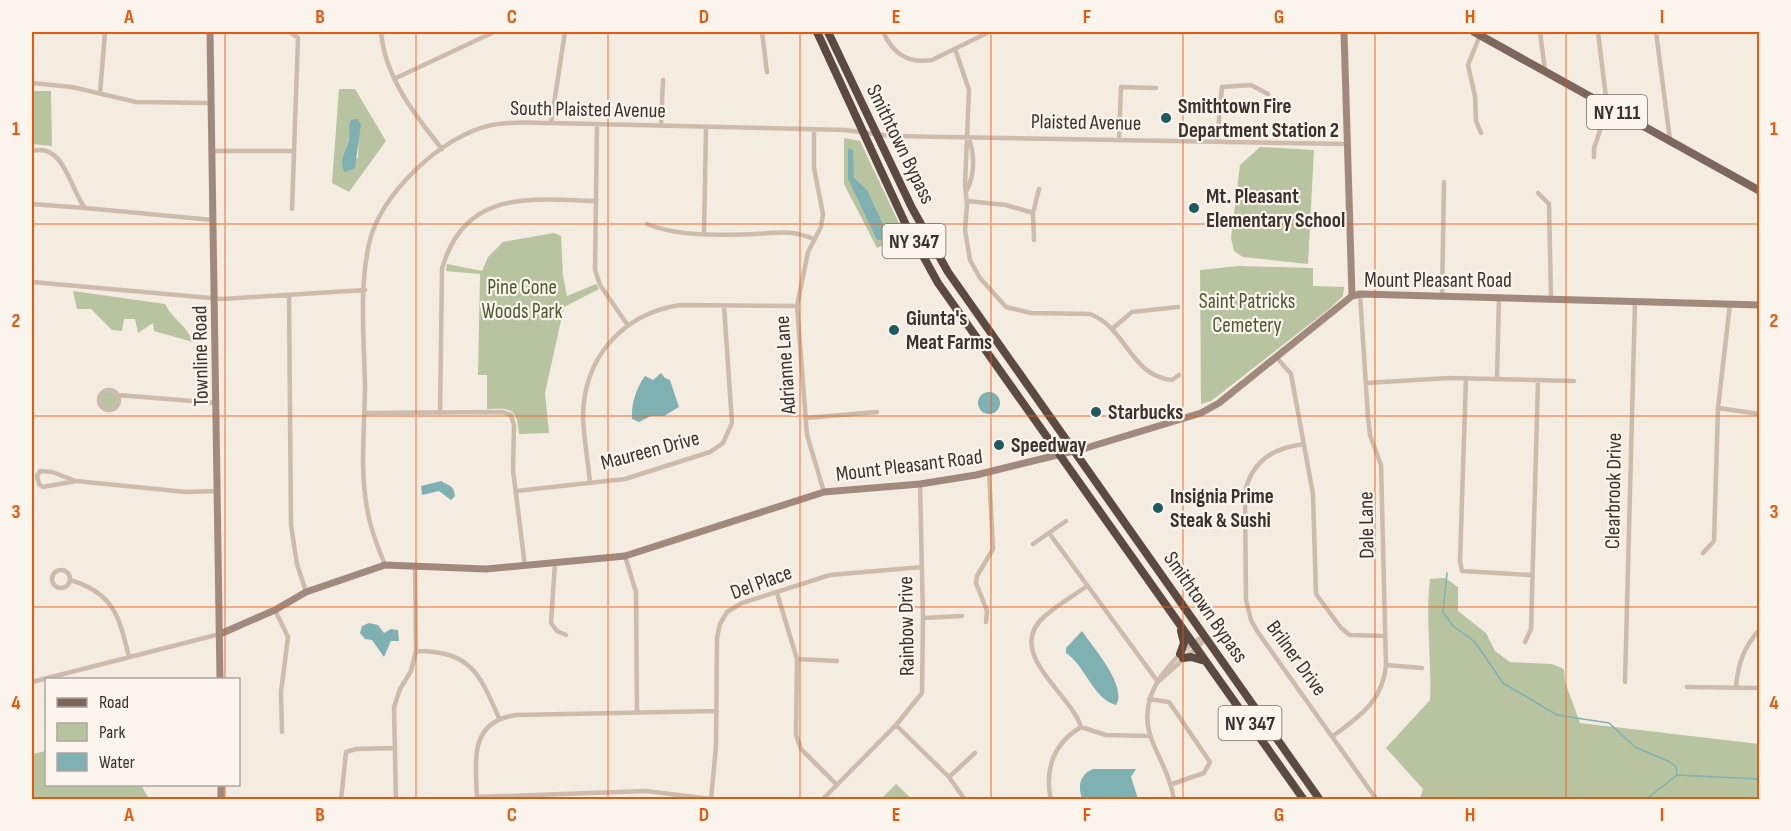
<svg xmlns="http://www.w3.org/2000/svg" width="1791" height="831" font-family="'Sofia Sans Condensed',sans-serif">
<style>
.green{fill:#b8c4a0;fill-rule:evenodd}
.water{fill:#7fb0b2}
.lines{fill:none;stroke-linecap:round;stroke-linejoin:round}
.stream{stroke:#7fb0b2;stroke-width:1.5}
.street{stroke:#cdbbac;stroke-width:4.5}
.secondary{stroke:#a18a7d;stroke-width:7}
.primary{stroke:#7d675c;stroke-width:8}
.highway{stroke:#5c4a42;stroke-width:8}
.grid{fill:none;stroke:#e8590c;stroke-width:1.5;stroke-opacity:0.55}
.poi-dot{fill:#1f5a5e;stroke:#fbf5ee;stroke-width:2}
.labels{text-anchor:middle;stroke-width:4.5;stroke-linejoin:round;paint-order:stroke}
.shield{fill:#fbf5ee;stroke:#756b66;stroke-width:1.5}
.shield-label{font-size:20px;font-weight:bold;fill:#3b302b}
.poi-label{font-size:21px;font-weight:bold;fill:#3b302b;stroke:#fbf5ee;text-anchor:start}
.street-label{font-size:21px;fill:#3b302b;stroke:#fbf5ee}
.park-label{font-size:21px;fill:#4a5a2e;stroke:#fbf5ee}
.neatline{fill:none;stroke:#e8590c;stroke-width:2}
.grid-label{font-size:20px;text-anchor:middle;font-weight:bold;fill:#e8590c}
</style>
<rect width="100%" height="100%" fill="#f4ebe1"/>
<path class="green" d="M 339,89 L 355,89 L 386,141 L 349,192 L 332,183 ZM 359,130 L 358,158 L 342,164 L 349,138 Z
M 32,91 L 51,91 L 52,146 L 32,144 Z
M 844,138 L 860,141 L 905,236 L 877,248 L 844,184 Z
M 1260,147 L 1314,150 L 1308,264 L 1243,257 L 1234,251 L 1231,238 L 1240,165 Z
M 554,233 L 561,236 L 563,276 L 567,296 L 596,284 L 599,289 L 564,307 L 545,393 L 549,433 L 519,434 C 517,408 512,408 487,409 L 487,375 L 478,375 L 480,274 L 446,271 L 447,264 L 482,271 L 488,257 L 503,242 Z
M 1239,266 L 1313,268 L 1313,286 L 1344,287 L 1343,296 L 1329,309 L 1224,391 L 1211,401 L 1201,404 L 1200,270 Z
M 73,291 L 165,304 C 173,320 186,324 193,342 L 154,331 L 153,323 L 138,333 L 135,319 L 124,319 L 122,331 L 112,330 L 91,309 L 77,309 Z
M101 400a9 9 0 1 1 18 0a9 9 0 1 1-18 0Z
M 1445,578 L 1458,587 L 1458,611 L 1486,633 L 1495,651 L 1510,662 L 1552,664 L 1564,669 L 1565,682 L 1580,723 L 1759,744 L 1759,799 L 1420,799 L 1423,789 L 1386,748 L 1430,700 C 1432,659 1425,619 1430,579 Z
M 46,751 L 46,784 L 141,785 L 149,799 L 32,799 L 32,754 Z
M 896,784 L 912,799 L 881,799 Z"/>
<path class="water" d="M 357,119 L 361,124 L 355,168 L 345,172 C 337,163 347,150 349,139 C 350,132 348,127 351,120 Z
M 848,148 L 853,150 L 854,178 L 867,190 L 888,235 L 884,240 L 877,240 L 848,179 Z
M 661,373 L 665,378 L 670,380 L 679,407 L 664,416 L 651,416 L 639,422 L 632,419 C 631,405 636,388 645,376 L 653,380 Z
M978 403a11 11 0 1 1 22 0a11 11 0 1 1-22 0Z
M 441,481 C 449,486 454,485 455,496 L 451,500 L 439,491 L 422,495 L 421,486 Z
M 369,623 L 378,625 L 384,633 L 391,629 L 398,630 L 399,641 L 391,641 L 384,657 L 372,640 L 365,639 L 360,633 L 362,626 Z
M 1082,631 C 1093,647 1128,687 1116,705 C 1093,699 1085,665 1066,653 L 1066,648 Z
M 1093,769 L 1136,769 L 1131,777 L 1138,799 L 1082,799 C 1078,786 1079,775 1093,769 Z"/>
<g class="lines">
<path class="stream" d="M 1447,573 L 1443,612 L 1453,626 L 1475,642 L 1503,683 L 1557,715 L 1609,723 L 1635,747 L 1670,762 L 1676,767 L 1677,775
M 1555,800 L 1559,800
M 1645,800 L 1677,775 L 1760,779"/>
<path class="street" d="M 290,32 L 298,38 L 292,209
M 381,32 C 385,77 414,114 442,149
M 762,32 L 767,72
M 883,32 C 893,53 907,64 932,60 L 989,32
M 1540,32 L 1545,70
M 1598,32 L 1607,106
M 1656,32 L 1670,140
M 1480,35 L 1468,65 L 1475,96 L 1476,121 L 1481,133
M 955,49 L 969,90 L 965,185 L 967,205 L 965,230 L 970,260 L 980,278 L 1006,307 L 1031,313 L 1090,314 C 1126,327 1130,376 1172,380 L 1179,375
M 394,79 L 494,32
M 32,83 L 72,87 L 136,102 L 211,103
M 100,93 L 105,32
M 551,123 L 565,32
M 597,126 L 595,270 L 600,285 L 627,324
M 661,126 L 663,80
M 814,130 L 814,168 L 823,214 L 821,227 L 808,252 L 797,306 L 807,435 L 824,492
M 1119,139 L 1121,87 L 1156,88
M 1217,141 L 1222,87 L 1251,85 L 1268,94
M 32,151 C 64,142 70,189 85,208 L 32,204
M 212,151 L 294,151
M 1594,157 L 1594,148 L 1608,107
M 967,190 C 975,174 975,153 968,137
M 1538,193 L 1549,204 L 1551,298
M 967,201 L 1006,205 L 1033,213
M 85,208 L 213,220
M 647,224 C 679,237 720,235 755,234 C 780,233 789,229 814,239
M 704,233 L 706,129
M 1034,240 L 1033,213 L 1039,189
M 32,282 L 222,299 L 365,290
M 1442,295 L 1444,182
M 289,296 L 291,525 L 297,564 L 306,592
M 1112,329 L 1132,312 L 1178,307
M 1277,358 L 1291,374 L 1313,494 L 1316,594 L 1341,628 L 1350,635 L 1385,636
M 1466,378 L 1460,561 L 1462,571 L 1532,575
M 1497,378 L 1499,297
M 1366,383 L 1449,378 L 1574,381
M99 400a10 10 0 1 1 20 0a10 10 0 1 1-20 0Z
M 118,395 L 217,403
M 1718,408 L 1760,414
M 365,413 L 502,412 L 511,415 L 514,425 L 513,470 L 525,566
M 440,413 L 442,269 C 464,189 530,199 596,201
M 806,418 L 877,412
M 1304,444 C 1273,448 1252,461 1245,492 L 1246,600 L 1251,620 L 1257,631 L 1377,800
M 76,481 L 43,487 L 39,484 L 37,476 L 40,471 L 52,472 L 76,481 L 186,492 L 218,491
M 590,483 C 588,461 584,439 583,418 C 583,358 622,314 680,305 L 797,306
M 516,491 L 625,479 L 710,452 L 723,443 L 732,423 L 724,306
M 1049,533 L 1158,682
M 1033,544 L 1066,521
M 1703,553 L 1714,541 L 1718,408 L 1730,304
M 625,556 L 636,592 L 637,712
M 555,563 L 551,623 L 557,631 L 566,635
M 385,565 C 378,548 371,531 368,513 C 359,472 365,426 365,385 C 364,339 359,289 369,244 C 379,195 442,135 492,125 C 511,121 532,123 551,123 L 845,130 L 890,136 L 1347,144
M52 579a9 9 0 1 1 18 0a9 9 0 1 1-18 0Z
M 70,580 C 114,593 119,616 129,657
M 777,593 L 797,659 L 796,735 L 801,749 L 837,785
M 275,610 L 288,637 L 281,692 L 282,732
M 923,618 L 962,616
M 986,622 L 987,611 L 976,583 L 977,576 L 993,549 L 989,472
M 1525,642 L 1531,629 L 1538,381
M 416,651 C 470,651 479,672 499,718
M 797,659 L 837,661
M 1386,665 L 1422,668
M 1160,680 L 1206,639
M 32,682 L 220,634
M 1625,682 L 1635,302
M 1687,687 L 1760,688
M 1736,687 C 1738,663 1744,647 1760,629
M 1149,699 L 1169,702 L 1210,762 L 1204,773 L 1172,784
M 896,725 L 949,777 L 965,800
M 1081,727 C 1070,692 1003,652 1045,616 C 1057,605 1073,596 1087,586
M 1333,736 C 1360,716 1383,701 1386,665 L 1381,465 L 1370,435 L 1368,417 L 1360,294
M 949,777 L 975,753
M 477,797 L 646,791 L 711,799
M 341,800 L 346,752 L 356,749 L 394,748
M 396,800 L 394,707 L 400,689 L 411,671 L 416,651 L 415,565
M 477,800 C 476,761 468,722 516,715 L 717,711
M 711,800 L 716,746 L 717,638 L 720,624 L 727,612 L 742,603 L 830,575 L 922,567
M 822,800 L 896,725 L 922,693 L 923,618 L 920,484
M 1051,800 C 1044,769 1054,743 1081,727 L 1106,735 L 1150,736
M 1174,800 C 1171,779 1161,762 1153,743 C 1133,697 1169,660 1204,635"/>
<path class="secondary" d="M 210,32 L 220,680
M 1344,32 L 1352,296
M 220,634 L 275,610 L 306,592 L 385,565 L 486,569 L 625,556 L 824,492 L 920,484 L 976,475 L 1086,448 L 1201,413 L 1219,403 L 1352,296 L 1360,294 L 1760,305
M 221,784 L 221,800"/>
<path class="primary" d="M 1474,32 L 1760,191"/>
<path class="highway" d="M 817,32 L 906,225 L 938,283 L 1304,800
M 828,32 L 912,208 L 948,272 L 1320,800
M 1180,654 L 1184,643 L 1181,631
M 1183,658 L 1191,657 L 1205,661"/>
</g>
<path class="grid" d="M 225,32 L 225,680M 416,32 L 416,800M 608,32 L 608,800M 800,32 L 800,800M 991,32 L 991,800M 1183,32 L 1183,800M 1375,32 L 1375,800M 1566,32 L 1566,800M 32,224 L 1760,224M 32,416 L 1760,416M 32,607 L 1760,607M 225,784 L 225,800"/>
<g class="poi-dot">
<circle cx="1166" cy="118" r="6"/>
<circle cx="1194" cy="208" r="6"/>
<circle cx="894" cy="330" r="6"/>
<circle cx="1096" cy="412" r="6"/>
<circle cx="999" cy="445" r="6"/>
<circle cx="1158" cy="508" r="6"/>
</g>
<g class="labels">
<g class="shield">
<rect x="1587" y="95" width="60" height="34" rx="4.5"/>
<rect x="882.5" y="224" width="63" height="34" rx="4.5"/>
<rect x="1218.5" y="706" width="63" height="34" rx="4.5"/>
</g>
<g class="shield-label">
<text x="1617" y="119">NY 111</text>
<text x="914" y="248">NY 347</text>
<text x="1250" y="730">NY 347</text>
</g>
<g class="poi-label">
<text x="1178" y="113">Smithtown Fire<tspan x="1178" dy="24">Department Station 2</tspan></text>
<text x="1206" y="203">Mt. Pleasant<tspan x="1206" dy="24">Elementary School</tspan></text>
<text x="906" y="325">Giunta's<tspan x="906" dy="24">Meat Farms</tspan></text>
<text x="1108" y="419">Starbucks</text>
<text x="1011" y="452">Speedway</text>
<text x="1170" y="503">Insignia Prime<tspan x="1170" dy="24">Steak &amp; Sushi</tspan></text>
</g>
<g class="street-label">
<text transform="translate(588 109) rotate(1)" y="7">South Plaisted Avenue</text>
<text transform="translate(1086 122) rotate(1)" y="7">Plaisted Avenue</text>
<text transform="translate(901 144) rotate(64)" y="7">Smithtown Bypass</text>
<text x="1438" y="287">Mount Pleasant Road</text>
<text transform="translate(200 356) rotate(-91)" y="7">Townline Road</text>
<text transform="translate(785 365) rotate(-94)" y="7">Adrianne Lane</text>
<text transform="translate(650 450) rotate(-15)" y="7">Maureen Drive</text>
<text transform="translate(909 465) rotate(-7)" y="7">Mount Pleasant Road</text>
<text transform="translate(1613 491) rotate(-89)" y="7">Clearbrook Drive</text>
<text transform="translate(1366 525) rotate(-91)" y="7">Dale Lane</text>
<text transform="translate(761 582) rotate(-20)" y="7">Del Place</text>
<text transform="translate(1206 607) rotate(55)" y="7">Smithtown Bypass</text>
<text transform="translate(906 626) rotate(-91)" y="7">Rainbow Drive</text>
<text transform="translate(1297 658) rotate(54)" y="7">Brilner Drive</text>
</g>
<g class="park-label">
<text x="522" y="294">Pine Cone<tspan x="522" dy="24">Woods Park</tspan></text>
<text x="1247" y="308">Saint Patricks<tspan x="1247" dy="24">Cemetery</tspan></text>
</g>
</g>
<rect width="1791" height="831" fill="none" stroke="#fbf5ee" stroke-width="66"/>
<rect x="45" y="678" width="195" height="108" fill="#fbf5ee" stroke="#aea6a0" stroke-width="1.5"/>
<rect x="57" y="698" width="30" height="9" fill="#7d675c" stroke="#aea6a0" stroke-width="1.5"/>
<text x="99" y="708" font-size="18" fill="#3b302b">Road</text>
<rect x="57" y="723" width="30" height="18" fill="#b8c4a0" stroke="#aea6a0" stroke-width="1.5"/>
<text x="99" y="738" font-size="18" fill="#3b302b">Park</text>
<rect x="57" y="753" width="30" height="18" fill="#7fb0b2" stroke="#aea6a0" stroke-width="1.5"/>
<text x="99" y="768" font-size="18" fill="#3b302b">Water</text>
<rect x="33" y="33" width="1725" height="765" class="neatline"/>
<g class="grid-label">
<text x="129" y="23">A</text>
<text x="320" y="23">B</text>
<text x="512" y="23">C</text>
<text x="704" y="23">D</text>
<text x="896" y="23">E</text>
<text x="1087" y="23">F</text>
<text x="1279" y="23">G</text>
<text x="1470" y="23">H</text>
<text x="1662" y="23">I</text>
<text x="16" y="135">1</text>
<text x="1774" y="135">1</text>
<text x="16" y="327">2</text>
<text x="1774" y="327">2</text>
<text x="16" y="518">3</text>
<text x="1774" y="518">3</text>
<text x="16" y="709">4</text>
<text x="1774" y="709">4</text>
<text x="129" y="821">A</text>
<text x="320" y="821">B</text>
<text x="512" y="821">C</text>
<text x="704" y="821">D</text>
<text x="896" y="821">E</text>
<text x="1087" y="821">F</text>
<text x="1279" y="821">G</text>
<text x="1470" y="821">H</text>
<text x="1662" y="821">I</text>
</g>
</svg>
